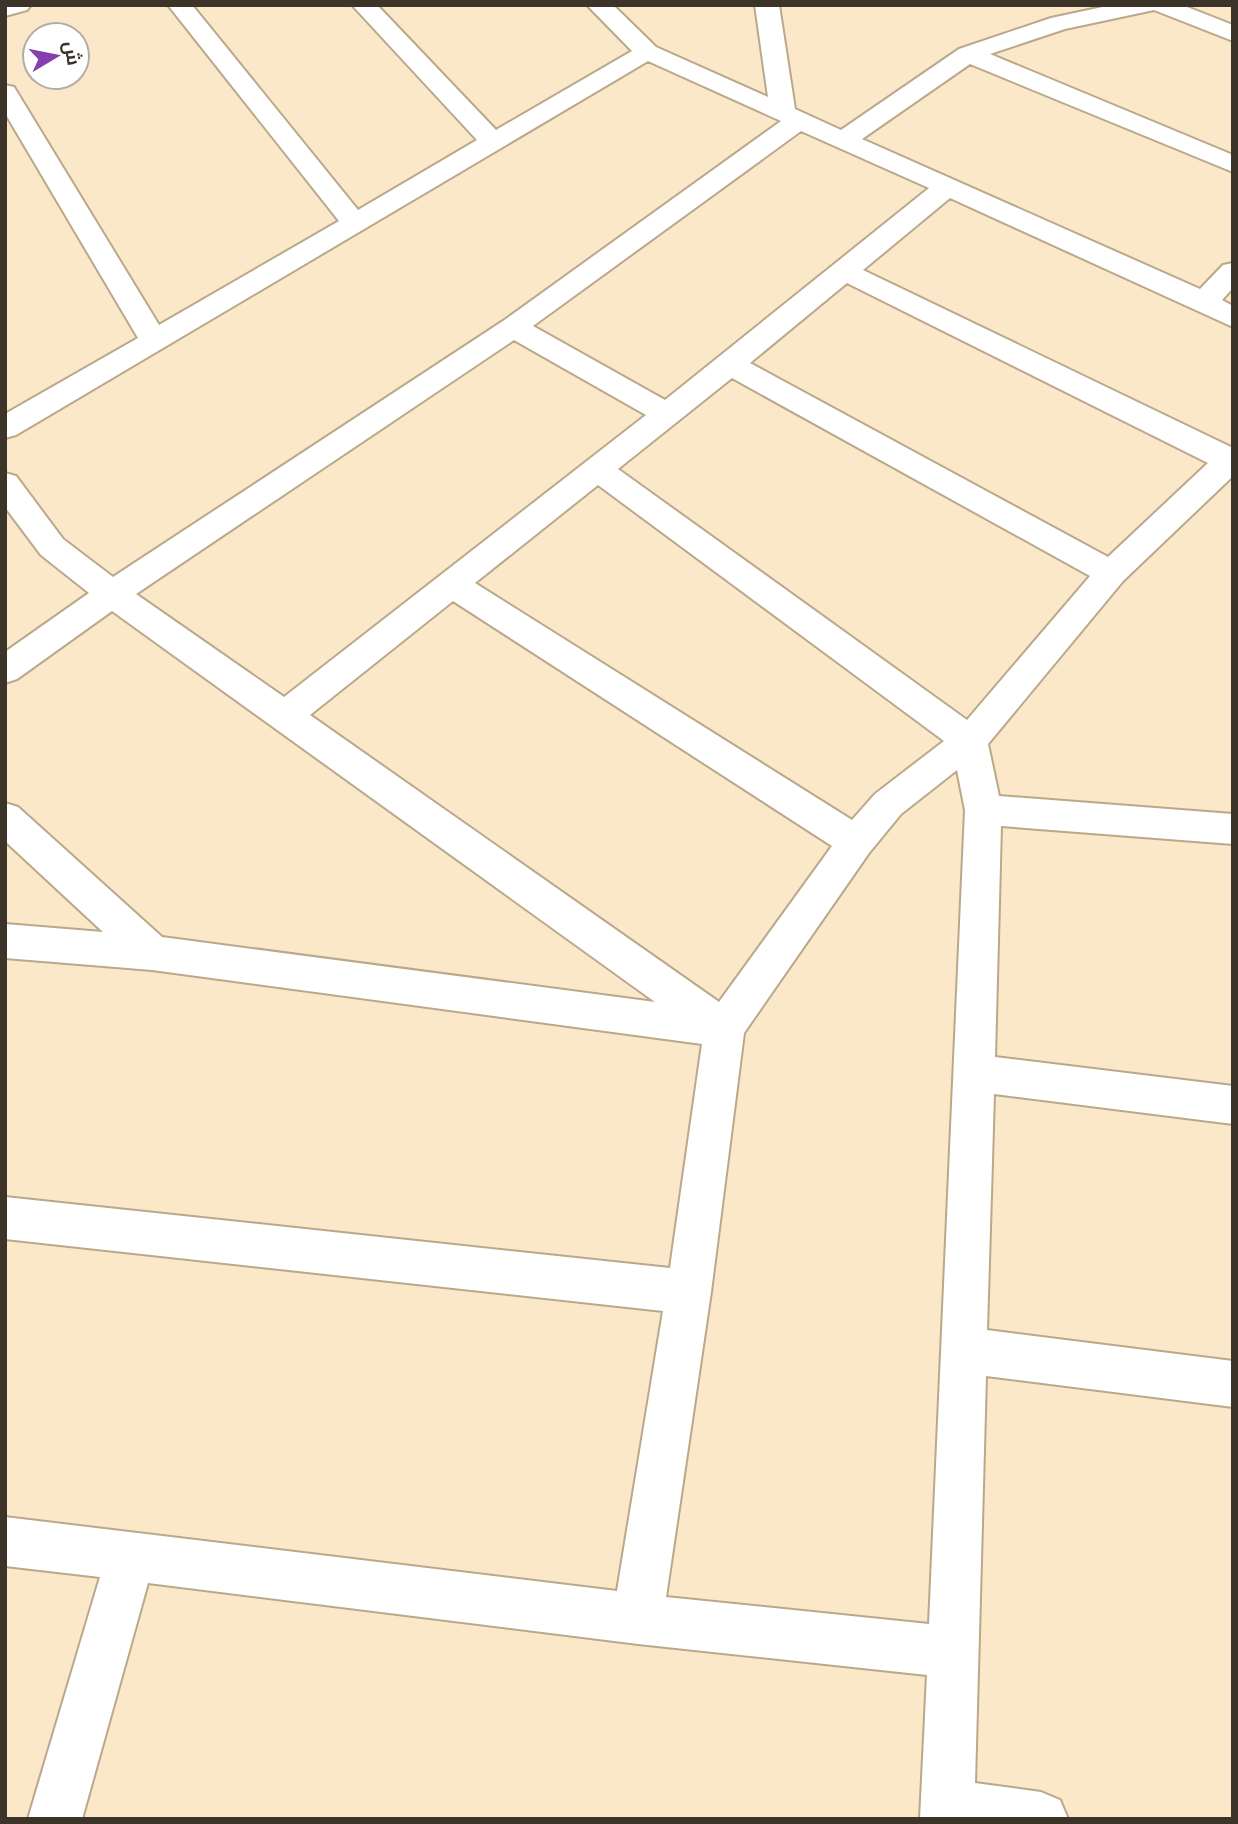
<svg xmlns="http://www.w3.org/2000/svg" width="1238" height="1824" font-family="'PT Serif',Cairo,serif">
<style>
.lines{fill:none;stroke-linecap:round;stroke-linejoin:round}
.minor-casing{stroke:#baa88b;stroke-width:4}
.tertiary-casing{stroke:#baa88b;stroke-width:4}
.minor{fill:#fff;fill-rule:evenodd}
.tertiary{fill:#fff;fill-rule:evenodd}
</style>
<rect width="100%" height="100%" fill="#fbe8c9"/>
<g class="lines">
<g class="minor-casing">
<path id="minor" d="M 168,5 L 192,5 L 358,210 L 477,140 L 352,5 L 377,5 L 496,130 L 632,51 L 587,5 L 613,5 L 656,47 L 768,97 L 755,5 L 779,5 L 795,109 L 841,130 L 959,49 L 1051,18 L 1112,5 L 1182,5 L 1233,25 L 1233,41 L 1154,10 L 1065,29 L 990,54 L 1233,155 L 1233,172 L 970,64 L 862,139 L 1200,289 L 1223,265 L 1233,263 L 1233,288 L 1222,300 L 1233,306 L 1233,327 L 950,198 L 863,270 L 1233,448 L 1233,476 L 1123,581 L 988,744 L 999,796 L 1233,814 L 1233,844 L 1001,826 L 995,1057 L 1233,1086 L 1233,1124 L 994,1094 L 987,1330 L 1233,1361 L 1233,1407 L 986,1376 L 975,1783 L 1041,1792 L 1060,1800 L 1068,1819 L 920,1819 L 927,1675 L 638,1644 L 148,1583 L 82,1819 L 28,1819 L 100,1577 L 5,1566 L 5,1517 L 617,1591 L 663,1311 L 5,1239 L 5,1197 L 670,1268 L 702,1044 L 152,970 L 5,958 L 5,924 L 103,932 L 5,841 L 5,803 L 18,807 L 162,937 L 655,1002 L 112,611 L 17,679 L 5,683 L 5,652 L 89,593 L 41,555 L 5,507 L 5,473 L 16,476 L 63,539 L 113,577 L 503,321 L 781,121 L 648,61 L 16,435 L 5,438 L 5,414 L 138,338 L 5,113 L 5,85 L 14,87 L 17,92 L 159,325 L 339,221 ZM 801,131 L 929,188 L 665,400 L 533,326 ZM 847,283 L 1208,463 L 1108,557 L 750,363 ZM 514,340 L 646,415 L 284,697 L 136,594 ZM 732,378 L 1090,576 L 967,720 L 618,469 ZM 598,485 L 944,741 L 875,794 L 852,820 L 475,583 ZM 453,601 L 832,846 L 719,1002 L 310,715 ZM 957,770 L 965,810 L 929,1624 L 666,1597 L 711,1292 L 744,1033 L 869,853 L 901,814 Z"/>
</g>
<g class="tertiary-casing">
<path id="tertiary" d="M 5,5 L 31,5 L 27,10 L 5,16 Z"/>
</g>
<use href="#minor" class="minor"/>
<use href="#tertiary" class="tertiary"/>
</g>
<rect width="1238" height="1824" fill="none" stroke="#3c3428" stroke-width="14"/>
<g transform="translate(56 56) rotate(80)"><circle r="33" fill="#ffffff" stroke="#b1aea9" stroke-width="2"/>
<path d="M0-5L12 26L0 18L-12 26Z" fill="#863fb1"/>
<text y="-10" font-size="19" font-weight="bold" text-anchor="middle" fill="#3c3428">ش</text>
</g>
</svg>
